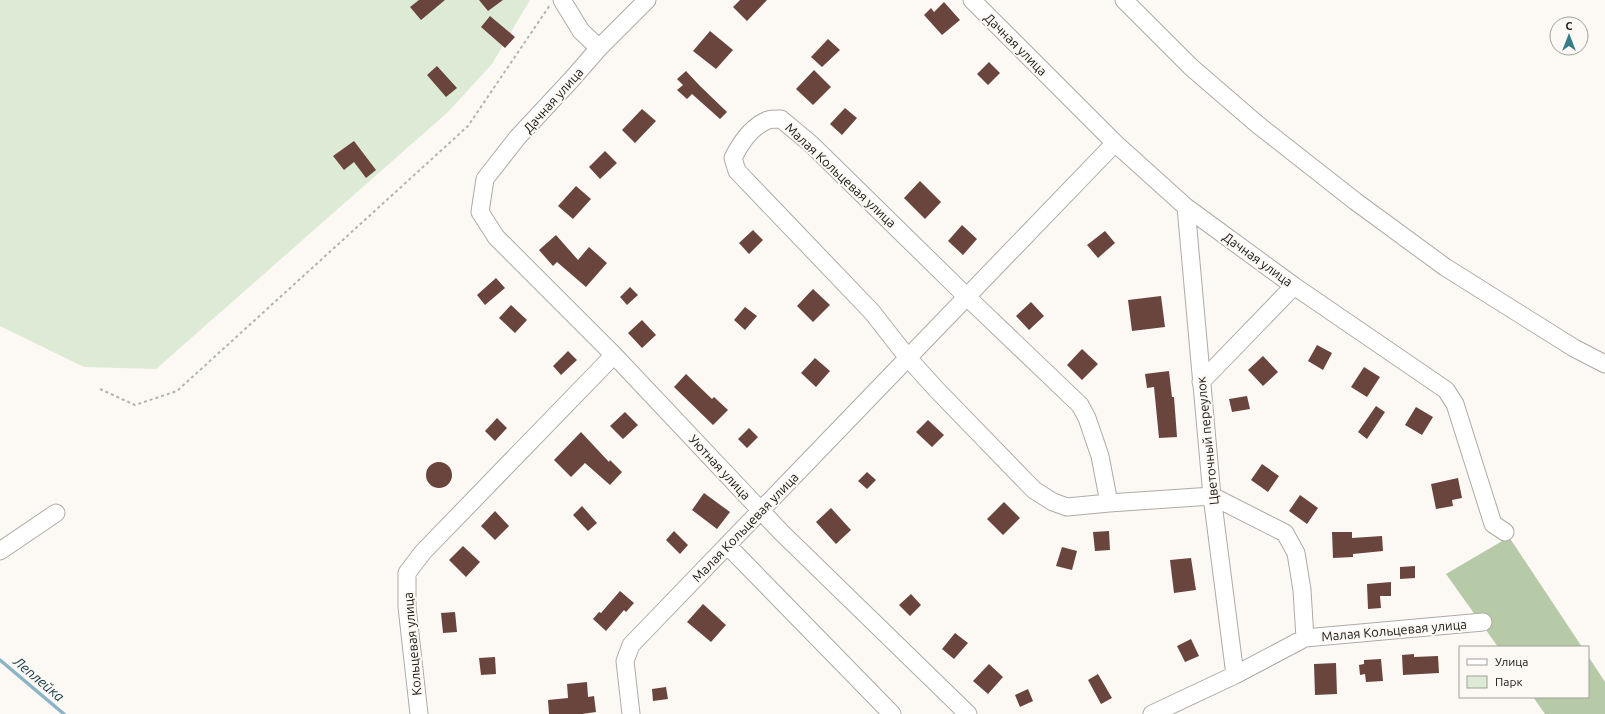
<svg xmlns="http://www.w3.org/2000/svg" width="1605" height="714" font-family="Ubuntu,sans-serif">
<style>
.green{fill:#ddead5}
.forest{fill:#b6caa8}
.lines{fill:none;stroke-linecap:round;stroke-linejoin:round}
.stream{stroke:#8bb4c7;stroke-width:3.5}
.building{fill:#69453e}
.minor-casing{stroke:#aeaba7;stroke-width:19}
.path{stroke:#b4b2ae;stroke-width:2;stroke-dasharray:3 3;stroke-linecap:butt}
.minor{stroke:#fff;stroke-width:17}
.labels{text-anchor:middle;stroke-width:4;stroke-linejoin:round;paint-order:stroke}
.street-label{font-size:13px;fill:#181715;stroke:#fcf9f5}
.water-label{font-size:14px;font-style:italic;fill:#113745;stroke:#fcf9f5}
</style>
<rect width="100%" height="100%" fill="#fcf9f5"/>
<path class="green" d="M 0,0 L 530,0 L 492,64 L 448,112 L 156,369 L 84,367 L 0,326 Z"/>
<path class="forest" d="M 1509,537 L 1582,647 L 1498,647 L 1446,574 Z
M 1588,656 L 1605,682 L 1605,714 L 1545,714 L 1533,697 L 1588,697 Z"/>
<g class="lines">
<path class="stream" d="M 0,660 L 64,714"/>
</g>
<path class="building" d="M 419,0 L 445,0 L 421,20 L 410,7 Z
M 479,0 L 503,0 L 488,11 Z
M 740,0 L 767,0 L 747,21 L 733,7 Z
M 944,2 L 960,20 L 942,35 L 924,15 L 931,8 L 934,12 Z
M 490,16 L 515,37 L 505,48 L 481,27 Z
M 710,31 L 733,50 L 716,69 L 693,51 Z
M 828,39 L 840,50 L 822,67 L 811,57 Z
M 989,62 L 1000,73 L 988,85 L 977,74 Z
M 437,66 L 457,88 L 446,97 L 427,75 Z
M 814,70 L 831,87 L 813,105 L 796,89 Z
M 686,71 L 700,86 L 727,112 L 720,119 L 692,94 L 687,99 L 677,90 L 683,85 L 677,79 Z
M 845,108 L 857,118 L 842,135 L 830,124 Z
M 642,109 L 656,121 L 635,143 L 622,130 Z
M 354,141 L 376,170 L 366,178 L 354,162 L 344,170 L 333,156 Z
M 605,151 L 617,163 L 600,179 L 589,167 Z
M 920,181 L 941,202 L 925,219 L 904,198 Z
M 576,186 L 591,199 L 573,219 L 558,206 Z
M 962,225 L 977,239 L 963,255 L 948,241 Z
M 753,230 L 763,240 L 749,254 L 739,243 Z
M 1105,231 L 1115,243 L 1098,258 L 1087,245 Z
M 556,235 L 578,260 L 589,247 L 607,263 L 586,287 L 557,262 L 553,266 L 539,250 Z
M 496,278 L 505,288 L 485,305 L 477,295 Z
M 630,287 L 638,295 L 627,305 L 620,297 Z
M 813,289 L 830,305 L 813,322 L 797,306 Z
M 1161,296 L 1165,327 L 1132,331 L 1128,300 Z
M 1031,302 L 1044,316 L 1029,330 L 1016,316 Z
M 511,305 L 527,320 L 515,333 L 499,318 Z
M 745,307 L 757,316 L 745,330 L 734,320 Z
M 642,320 L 656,335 L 642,348 L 628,333 Z
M 1317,345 L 1332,353 L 1323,370 L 1308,361 Z
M 1082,349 L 1098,364 L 1082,380 L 1067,365 Z
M 568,351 L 577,360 L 561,375 L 553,366 Z
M 1263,356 L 1278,372 L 1263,386 L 1248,370 Z
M 815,358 L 830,371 L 816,387 L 801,373 Z
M 1364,367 L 1380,377 L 1367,397 L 1351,387 Z
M 1169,371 L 1172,397 L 1174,397 L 1177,437 L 1159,438 L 1154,387 L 1147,388 L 1145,374 Z
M 686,374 L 712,399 L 714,397 L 728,410 L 713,425 L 674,387 Z
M 1247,396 L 1250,409 L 1232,412 L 1229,399 Z
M 1376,406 L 1385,412 L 1367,439 L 1358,432 Z
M 1416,407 L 1433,417 L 1422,435 L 1405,425 Z
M 625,412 L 638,425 L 623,439 L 610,426 Z
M 497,418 L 507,428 L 495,441 L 485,431 Z
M 928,420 L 944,435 L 932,447 L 916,432 Z
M 749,428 L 758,437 L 747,448 L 738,439 Z
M 581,432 L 609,462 L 610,460 L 622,472 L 610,485 L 585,463 L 571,477 L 554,460 Z
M426 475a13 13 0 1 1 26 0a13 13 0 1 1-26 0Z
M 1262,464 L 1279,476 L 1268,492 L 1251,480 Z
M 867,472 L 876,480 L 867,489 L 858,481 Z
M 1458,478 L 1462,498 L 1452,500 L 1453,506 L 1436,509 L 1431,484 Z
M 704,493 L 730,512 L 717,529 L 692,510 Z
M 1300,495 L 1318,508 L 1307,524 L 1289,511 Z
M 1004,502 L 1020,518 L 1003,535 L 987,519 Z
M 582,506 L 597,523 L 588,531 L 573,515 Z
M 831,508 L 851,530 L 836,544 L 816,522 Z
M 495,511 L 509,526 L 495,540 L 481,526 Z
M 674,531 L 688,545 L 680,554 L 666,540 Z
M 1109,531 L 1110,550 L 1095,551 L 1093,532 Z
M 1332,532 L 1352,532 L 1352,538 L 1382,536 L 1383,551 L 1353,554 L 1353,557 L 1333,558 Z
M 463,546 L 480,562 L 466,577 L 449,560 Z
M 1062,547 L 1077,551 L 1072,570 L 1056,566 Z
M 1191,558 L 1196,590 L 1174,593 L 1170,560 Z
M 1415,566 L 1415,578 L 1400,579 L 1400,567 Z
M 1391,582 L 1391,596 L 1380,596 L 1381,608 L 1368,609 L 1367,584 Z
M 620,591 L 634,603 L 626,612 L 624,610 L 606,631 L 593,619 L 599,612 L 601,613 Z
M 911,594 L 921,605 L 910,616 L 899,605 Z
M 703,604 L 726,625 L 711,642 L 687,622 Z
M 455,612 L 457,632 L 443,633 L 441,613 Z
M 955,633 L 968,643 L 954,659 L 942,649 Z
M 1191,639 L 1199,656 L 1185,662 L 1177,646 Z
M 1414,654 L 1414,657 L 1438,656 L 1439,673 L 1403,675 L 1402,655 Z
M 495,657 L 496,674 L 481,675 L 479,658 Z
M 1381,659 L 1383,681 L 1366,682 L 1365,674 L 1360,675 L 1359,665 L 1364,664 L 1364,660 Z
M 1336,663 L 1337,694 L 1315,695 L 1314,664 Z
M 989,664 L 1003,677 L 988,694 L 973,681 Z
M 1098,674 L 1112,698 L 1101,704 L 1088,680 Z
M 587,682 L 588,697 L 594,696 L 596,712 L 582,714 L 549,714 L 548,700 L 568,698 L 567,684 Z
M 666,687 L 668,699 L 653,701 L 652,689 Z
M 1028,689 L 1033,701 L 1020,707 L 1015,695 Z"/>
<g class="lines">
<g class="minor-casing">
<path id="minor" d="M 562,0 L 581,31 L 599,48
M 647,0 L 599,48 L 572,79 L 517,138 L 485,179 L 480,212 L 496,237 L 614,355 L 781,532 L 968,714
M 972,0 L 1115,143 L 1186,207 L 1294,286 L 1446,390 L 1455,404 L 1493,524 L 1505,532
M 1124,0 L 1191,67 L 1257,124 L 1355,201 L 1445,267 L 1574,348 L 1605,364
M 1186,207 L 1212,496 L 1235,675
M 1201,382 L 1294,286
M 1109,503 L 1100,456 L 1087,418 L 1080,405 L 967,297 L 811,144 L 781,119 C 777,119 771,119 768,120 C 752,126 740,144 733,158 L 737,171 L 872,312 L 908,358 L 936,389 L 1034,490 L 1053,502 L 1067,507 L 1109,503 L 1212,496 L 1285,533 L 1296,553 L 1302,590 L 1305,638
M 727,545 L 892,714
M 0,551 L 56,513
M 419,714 L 407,607 L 407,573 L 423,552 L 614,355
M 631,714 L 625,661 L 631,645 L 1115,143
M 1152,714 L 1235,675 L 1305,638 L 1483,622"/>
</g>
<path class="path" d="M 100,389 L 135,405 L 177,391 L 468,126 L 550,5"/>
<use href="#minor" class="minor"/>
</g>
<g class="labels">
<g class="street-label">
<text transform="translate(1016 44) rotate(45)" y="5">Дачная улица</text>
<text transform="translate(553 100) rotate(-48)" y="5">Дачная улица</text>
<text transform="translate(841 175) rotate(43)" y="5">Малая Кольцевая улица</text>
<text transform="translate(1258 259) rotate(36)" y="5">Дачная улица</text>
<text transform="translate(1207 441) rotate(-96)" y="5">Цветочный переулок</text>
<text transform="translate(720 467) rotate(47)" y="5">Уютная улица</text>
<text transform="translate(745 527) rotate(-46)" y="5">Малая Кольцевая улица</text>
<text transform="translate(1394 630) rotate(-5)" y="5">Малая Кольцевая улица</text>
<text transform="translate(412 644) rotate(-95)" y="5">Кольцевая улица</text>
</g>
<g class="water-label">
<text transform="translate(39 679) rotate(40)" y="5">Леплейка</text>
</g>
</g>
<rect x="1459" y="646" width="130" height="52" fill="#fcf9f5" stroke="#a19f9b"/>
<rect x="1467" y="659" width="20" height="6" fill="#ffffff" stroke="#a19f9b"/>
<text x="1495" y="666" font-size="12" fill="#181715">Улица</text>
<rect x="1467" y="676" width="20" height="12" fill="#ddead5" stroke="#a19f9b"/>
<text x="1495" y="686" font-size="12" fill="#181715">Парк</text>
<g transform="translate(1569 36)"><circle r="19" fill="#fcf9f5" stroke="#a19f9b"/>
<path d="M0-3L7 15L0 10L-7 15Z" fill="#367e87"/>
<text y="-6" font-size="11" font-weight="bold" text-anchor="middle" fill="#181715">С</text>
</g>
</svg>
